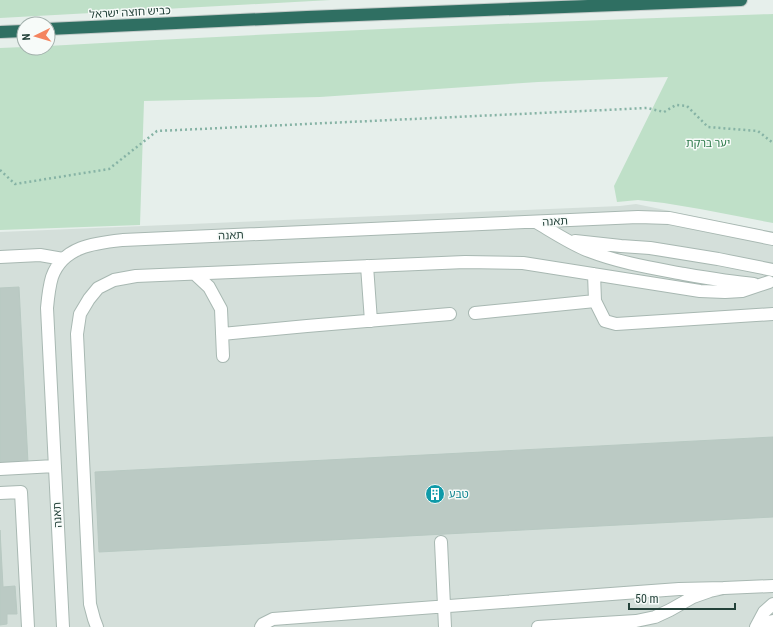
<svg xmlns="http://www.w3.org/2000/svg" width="773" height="627" font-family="'Roboto Condensed','Noto Sans Hebrew',sans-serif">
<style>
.built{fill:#d4dfda}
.green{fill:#bfe0c8}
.building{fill:#bbcac4;stroke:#b8c9c2}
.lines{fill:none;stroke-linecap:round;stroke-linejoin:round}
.minor-casing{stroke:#a8b8b2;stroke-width:14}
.highway-casing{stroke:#c2cac8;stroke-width:14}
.path{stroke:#86b3a5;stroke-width:2.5;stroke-dasharray:2 3;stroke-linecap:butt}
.minor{stroke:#fff;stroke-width:12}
.highway{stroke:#2f6f62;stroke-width:12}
.labels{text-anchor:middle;stroke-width:3;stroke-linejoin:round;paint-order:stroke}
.street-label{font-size:11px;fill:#24423a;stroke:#f7fbf9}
.park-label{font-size:11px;fill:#2d7a4b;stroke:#f7fbf9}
.culture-label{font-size:11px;fill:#0d838f;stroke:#f7fbf9;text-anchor:start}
</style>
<rect width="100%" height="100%" fill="#e6efeb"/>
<path class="built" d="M 636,204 L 773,232 L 773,627 L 0,627 L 0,232 L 620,206 Z"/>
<path class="green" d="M 0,0 L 331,0 L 0,18 Z
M 773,14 L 773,223 L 700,209 L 664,203 L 638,200 L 617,202 L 614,186 L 668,77 L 538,82 L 320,97 L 144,101 L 140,225 L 0,230 L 0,48 L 24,47 L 24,48 L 48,48 L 48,46 C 290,32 531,22 773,14 Z"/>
<path class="building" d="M 19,287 L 28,463 L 0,464 L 0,288 Z
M 773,437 L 773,517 L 99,552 L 95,472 Z
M 0,530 L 3,587 L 15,586 L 17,614 L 7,614 L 7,624 L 0,625 Z"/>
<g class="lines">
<g class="minor-casing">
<path id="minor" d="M 536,222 C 553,232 571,244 589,251 C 620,263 652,268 684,274 C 707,278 730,282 754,284
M 575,241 L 621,246 L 650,248 L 718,259 L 773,270
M 0,257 L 40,255 L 63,259
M 367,266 L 371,321
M 195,274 L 209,287 L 221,309 L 223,356
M 595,301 L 605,321 L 616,324 L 773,314
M 475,313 L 595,301 L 594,274
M 222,334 L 307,326 L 450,314
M 0,469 L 55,466
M 0,493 L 21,492 L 28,627
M 441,542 L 445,627
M 757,625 L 773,621
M 63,627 L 47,308 C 48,297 49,287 52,277 C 63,246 95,243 123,240 L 638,217 L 669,218 L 773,239
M 97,627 L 94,619 L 90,604 L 77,334 L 80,314 L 89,299 L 98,288 L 114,280 L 136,276 L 465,262 L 523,263 L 700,291 L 725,292 L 742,291 L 769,282
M 261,627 L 263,624 L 273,619 L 679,589 L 724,588
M 538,627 L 636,621 L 655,617 L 670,610 L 693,597 L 710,591 L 724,588 L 773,586
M 756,627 L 764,612 L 773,604"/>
</g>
<g class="highway-casing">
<path id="highway" d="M 48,29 L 307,17 L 741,0
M 0,32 L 24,31"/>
</g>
<path class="path" d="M 0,170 L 15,184 L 109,169 L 157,131 L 647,108 L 664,112 L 676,105 L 687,106 L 708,127 L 758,131 L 773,143"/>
<use href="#minor" class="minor"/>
<use href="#highway" class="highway"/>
</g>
<defs>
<g id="building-disc" transform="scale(1)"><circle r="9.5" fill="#0f9aa8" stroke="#f7fbf9"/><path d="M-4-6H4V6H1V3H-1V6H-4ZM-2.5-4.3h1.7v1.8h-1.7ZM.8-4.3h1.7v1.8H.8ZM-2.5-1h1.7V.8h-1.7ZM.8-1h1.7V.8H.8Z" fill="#fff"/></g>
</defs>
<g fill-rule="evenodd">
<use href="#building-disc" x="435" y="494"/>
</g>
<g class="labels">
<g class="street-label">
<text transform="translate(130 12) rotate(-3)" y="4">כביש חוצה ישראל</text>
<text transform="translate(555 221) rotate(-3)" y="4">תאנה</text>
<text transform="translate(231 235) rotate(-2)" y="4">תאנה</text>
<text transform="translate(57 515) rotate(-93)" y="4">תאנה</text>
</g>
<g class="park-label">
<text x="708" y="147">יער ברקת</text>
</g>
<g class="culture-label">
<text x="449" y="498">טבע</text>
</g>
</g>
<g transform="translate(36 36) rotate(265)"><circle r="19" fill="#f7fbf9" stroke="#a3b1ad"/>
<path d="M0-3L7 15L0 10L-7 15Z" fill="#f4845f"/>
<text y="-6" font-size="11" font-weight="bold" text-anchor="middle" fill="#24423a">N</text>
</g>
<path d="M629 603v6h106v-6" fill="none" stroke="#24423a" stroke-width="2"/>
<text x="635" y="603" font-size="12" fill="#24423a" stroke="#f7fbf9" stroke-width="3" paint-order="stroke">50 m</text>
</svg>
